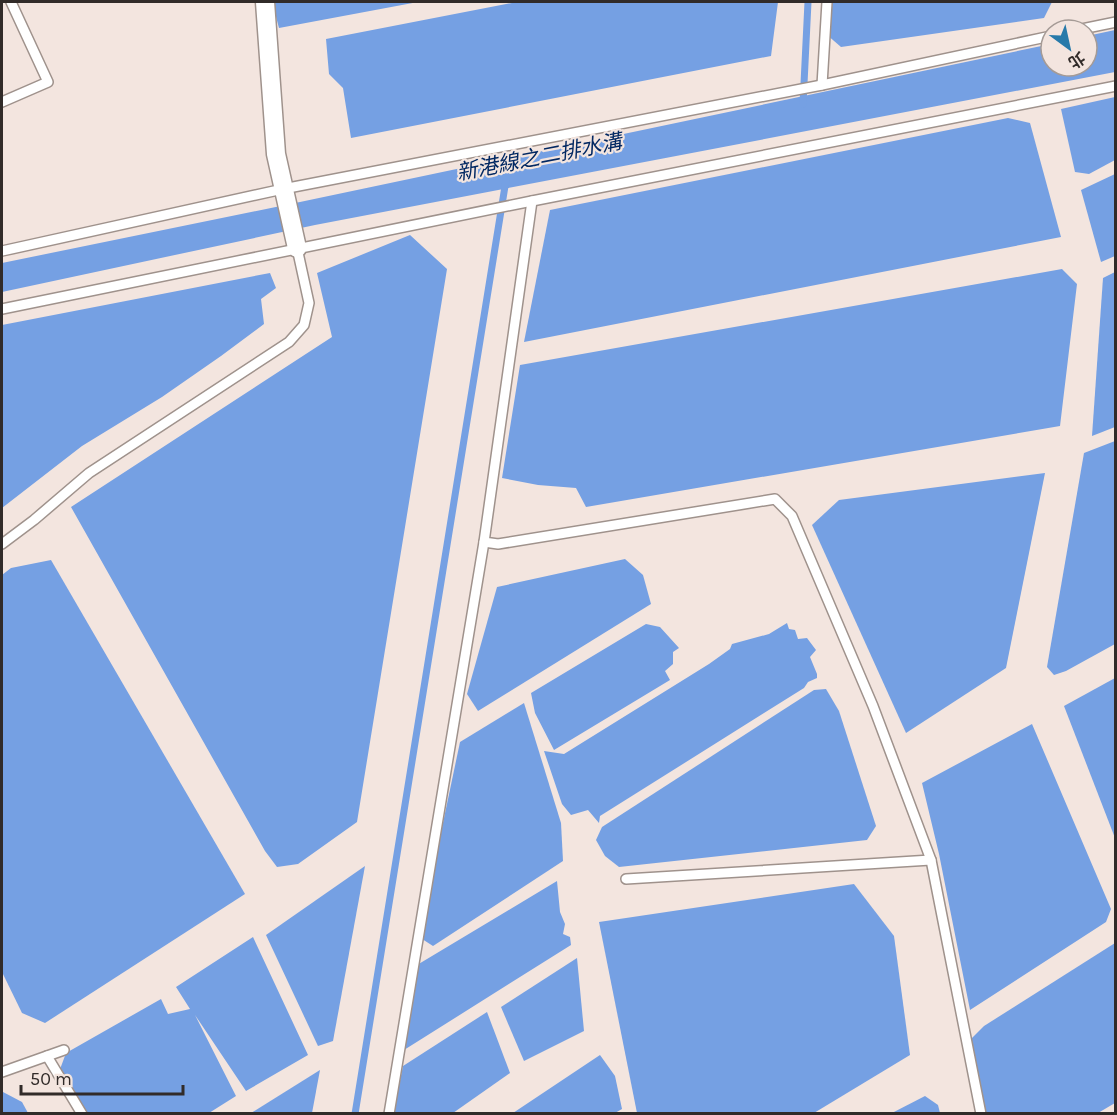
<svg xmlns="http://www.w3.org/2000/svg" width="1117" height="1115" font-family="Karla,'Noto Sans TC',sans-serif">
<rect width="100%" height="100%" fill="#f3e5df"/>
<g fill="#75a0e3">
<polygon points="272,2 418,2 279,28"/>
<polygon points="517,2 778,2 771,56 351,138 343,88 329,74 326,39"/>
<polygon points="829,2 1052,2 1044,18 841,47 826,34"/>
<polygon points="1115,30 1115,72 315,225 2,292 2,263 300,202 1051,44 1051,66 1087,66 1087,36"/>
<polygon points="1115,97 1115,160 1089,174 1075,172 1061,109"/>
<polygon points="1008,118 1030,123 1061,237 524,342 550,210"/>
<polygon points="1115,174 1115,256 1101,262 1081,190"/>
<polygon points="410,235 447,269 357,822 298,864 277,867 265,851 71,507 332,337 317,273"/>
<polygon points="1062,269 1077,284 1060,426 586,507 576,488 538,485 502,478 520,365"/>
<polygon points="1115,272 1115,427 1092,436 1103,278"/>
<polygon points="270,273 276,288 261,299 264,324 221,356 162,397 82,446 2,508 2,325"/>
<polygon points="1115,441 1115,644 1066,671 1054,675 1047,667 1084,453"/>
<polygon points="1045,473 1006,668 906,733 812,525 839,500"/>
<polygon points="625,559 643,575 651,604 478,711 467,694 497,587"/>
<polygon points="51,560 245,894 45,1023 22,1013 2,972 2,575 11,568"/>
<polygon points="787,623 789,629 795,630 798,639 807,638 816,650 810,657 817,674 817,678 808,682 804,688 600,816 599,823 588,810 571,815 562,804 544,751 564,754 709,664 730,649 732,644 769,634"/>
<polygon points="646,624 660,627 679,648 673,652 673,664 665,671 670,680 554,750 535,713 531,693"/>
<polygon points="1115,678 1115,838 1064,706"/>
<polygon points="826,689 839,711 876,826 867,840 619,867 605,856 596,840 602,827 814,690"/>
<polygon points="524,703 561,823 563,861 433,946 419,937 460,742"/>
<polygon points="1032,724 1111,909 1106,922 970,1010 939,854 922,783"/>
<polygon points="365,866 333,1041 318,1046 266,935"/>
<polygon points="557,881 560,912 565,924 563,934 570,937 571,945 404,1050 417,965"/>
<polygon points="854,884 894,936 910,1055 814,1113 637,1113 599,922"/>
<polygon points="253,937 308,1055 246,1091 195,1015 236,1096 209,1113 84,1113 59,1072 66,1053 161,999 168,1014 190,1009 176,987"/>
<polygon points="1115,943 1115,1103 1098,1113 981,1113 966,1044 984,1026"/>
<polygon points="577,958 584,1031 524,1061 501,1007"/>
<polygon points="487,1012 510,1073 453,1113 393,1114 403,1066"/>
<polygon points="600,1055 615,1076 622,1109 615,1113 513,1113"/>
<polygon points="320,1070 312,1113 251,1113"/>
<polygon points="3,1092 22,1102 28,1113 2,1113"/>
<polygon points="925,1096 938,1105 940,1113 892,1113"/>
</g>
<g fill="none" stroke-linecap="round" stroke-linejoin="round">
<g stroke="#75a0e3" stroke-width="7">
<polyline points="803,104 808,2"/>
<polyline points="355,1114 506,180"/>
</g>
<g stroke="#9f928c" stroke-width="12">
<g id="lane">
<polyline points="1077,30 1116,22"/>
<polyline points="822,85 827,2"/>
<polyline points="2,102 48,82 11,2"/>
<polyline points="532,201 484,542 498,544 775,499 792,516 873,706 931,860 981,1114"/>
<polyline points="2,251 283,189 822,85 1051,36"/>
<polyline points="2,309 532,201 1116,86"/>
<polyline points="2,544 34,520 89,473 289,342 304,325 309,303 297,248"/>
<polyline points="626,879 931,860"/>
<polyline points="47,1056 82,1114"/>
<polyline points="2,1072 64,1050"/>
<polyline points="389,1114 484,542"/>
</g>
</g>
<g stroke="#9f928c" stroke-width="21">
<polyline id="street" points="265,2 276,154 297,248"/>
</g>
<use href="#lane" stroke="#fff" stroke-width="9"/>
<use href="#street" stroke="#fff" stroke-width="18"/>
</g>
<g text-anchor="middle" stroke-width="4.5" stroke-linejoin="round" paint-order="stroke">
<g font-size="21" font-style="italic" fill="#022862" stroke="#f3e5df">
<text transform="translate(539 157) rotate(-11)" y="7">新港線之二排水溝</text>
</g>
</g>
<rect width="1117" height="1115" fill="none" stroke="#312b29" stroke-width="6"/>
<g transform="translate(1069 48) rotate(147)"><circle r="28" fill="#f3e5df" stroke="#a59b96" stroke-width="1.5"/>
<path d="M0-4.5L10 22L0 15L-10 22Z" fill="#277aaa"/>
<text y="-9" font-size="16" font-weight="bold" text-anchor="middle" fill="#312b29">北</text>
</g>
<path d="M21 1085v9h162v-9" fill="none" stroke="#312b29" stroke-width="3"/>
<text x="30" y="1085" font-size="18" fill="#312b29" stroke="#f3e5df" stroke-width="4.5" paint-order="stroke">50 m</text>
</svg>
